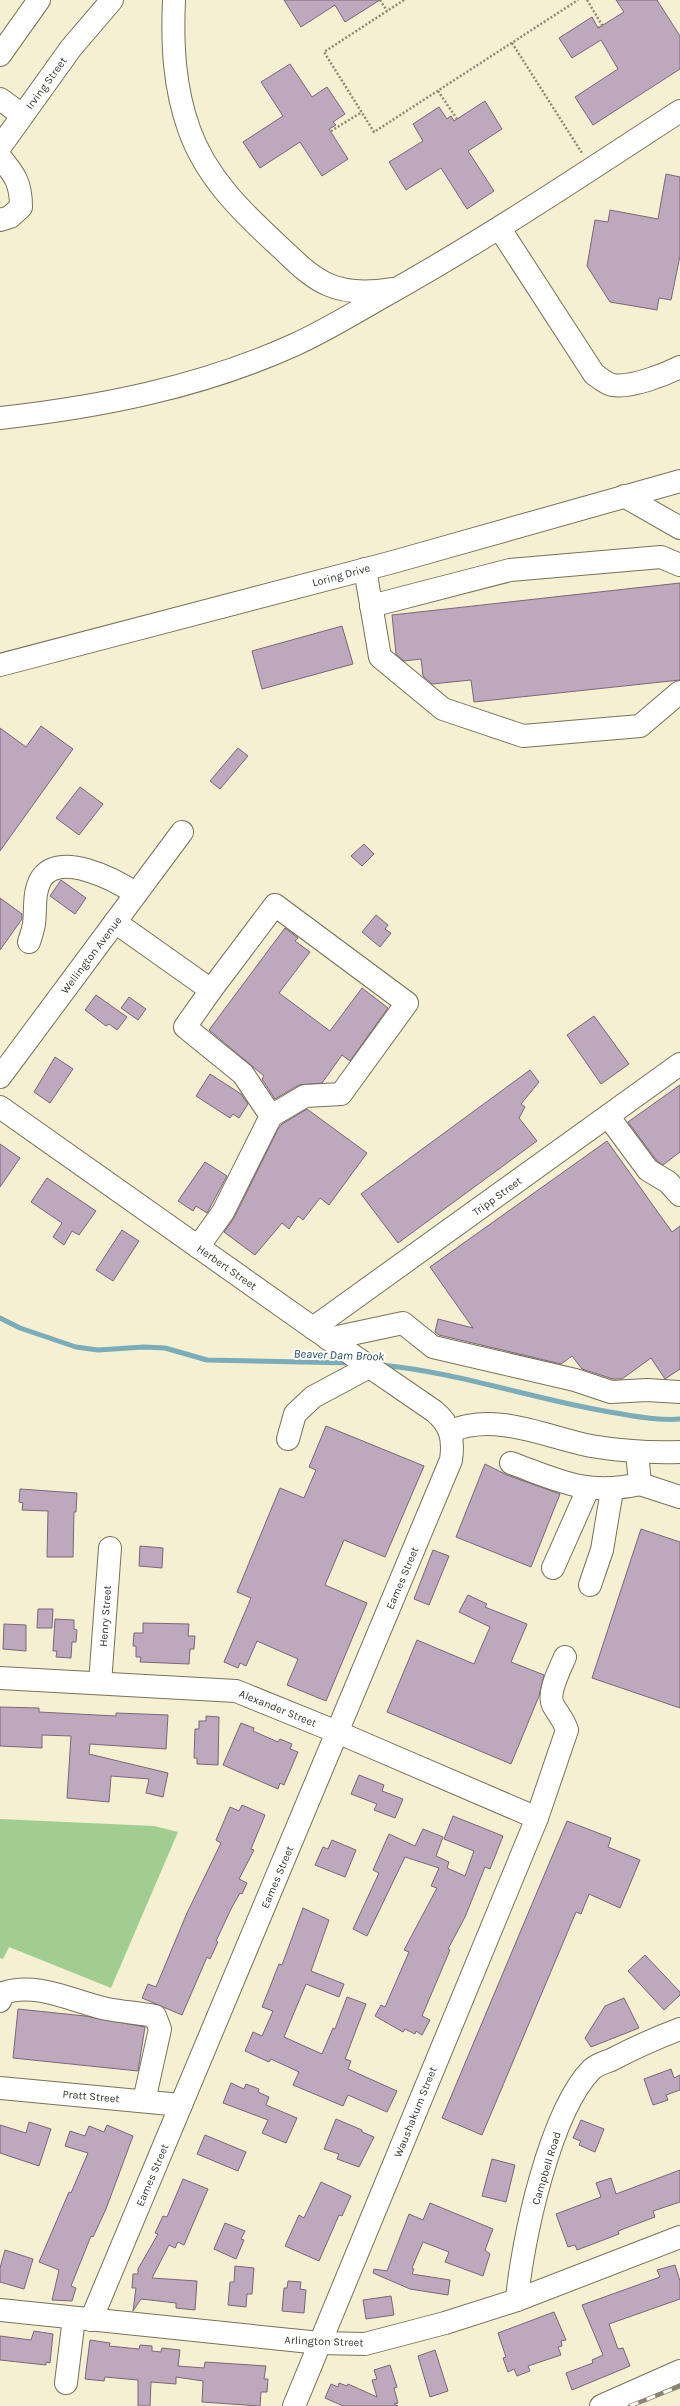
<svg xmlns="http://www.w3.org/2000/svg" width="680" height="2406" font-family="Karla,sans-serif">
<rect width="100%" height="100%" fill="#f6f0d3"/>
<polygon fill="#a1ce90" points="0,1819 154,1826 178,1832 111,1988 9,1947 3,1959 0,1958"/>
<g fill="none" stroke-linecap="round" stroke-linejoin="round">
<g stroke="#7aacba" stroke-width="5">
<polyline points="0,1318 20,1328 76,1347 98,1350 144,1347 165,1348 207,1360 351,1363"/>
<path d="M381,1365C456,1372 530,1398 604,1411C627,1415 657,1421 680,1419"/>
</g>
</g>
<g fill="#bea8bd" stroke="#7a6679">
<polygon points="284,0 380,0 345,22 335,5 301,27"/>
<polygon points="616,0 657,0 680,36 680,69 593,125 575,97 618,69 601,40 572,58 559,38 592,17 598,28 624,12"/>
<polygon points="290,64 312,97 327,87 345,114 333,122 336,125 329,129 348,159 322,176 300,142 260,168 243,142 283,116 261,82"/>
<polygon points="485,101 502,129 468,151 494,191 467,209 441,168 406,190 389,162 423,141 413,124 439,107 447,119 451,116 454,121"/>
<polygon points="666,174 680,177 680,256 671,300 659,298 657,310 610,302 587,266 595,220 608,222 610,210 658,219"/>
<polygon points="680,583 680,680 474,702 471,680 432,684 423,676 421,659 404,661 396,654 392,615"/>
<polygon points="342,626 353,664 262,689 252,651"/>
<polygon points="41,726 73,749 0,851 0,728 26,747"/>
<polygon points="238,748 248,756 220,789 210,781"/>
<polygon points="80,787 103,804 79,835 56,818"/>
<polygon points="364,844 374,854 362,866 351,856"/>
<polygon points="61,880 86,898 75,914 50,896"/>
<polygon points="0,898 22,914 22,919 0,950"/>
<polygon points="376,915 388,925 385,929 391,933 380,947 362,932"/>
<polygon points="285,928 298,938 295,941 310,952 279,993 330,1031 362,988 388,1008 350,1061 342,1055 322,1083 299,1085 275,1099 262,1079 264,1076 209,1030"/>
<polygon points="96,995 127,1017 117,1030 109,1024 106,1026 85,1010"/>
<polygon points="129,997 146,1009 138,1020 121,1008"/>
<polygon points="594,1016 629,1064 601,1084 567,1035"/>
<polygon points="55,1057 73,1069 50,1103 34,1092"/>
<polygon points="530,1070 539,1082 521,1104 525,1107 519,1118 537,1141 398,1243 361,1194"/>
<polygon points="210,1074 241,1094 248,1104 239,1118 233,1114 230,1118 196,1096"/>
<polygon points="680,1085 680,1152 663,1165 657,1161 628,1122"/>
<polygon points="307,1109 367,1153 329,1205 320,1198 303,1220 298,1216 289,1229 282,1223 255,1255 224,1232 234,1218 278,1129 282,1124"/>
<polygon points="607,1141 672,1232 680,1226 680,1369 665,1379 651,1358 622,1379 613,1379 582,1369 572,1356 561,1364 439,1335 435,1332 438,1319 473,1328 430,1267"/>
<polygon points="0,1144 20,1158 0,1187"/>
<polygon points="205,1162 227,1176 207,1213 196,1206 193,1211 178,1201"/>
<polygon points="47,1178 96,1211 79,1235 72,1231 64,1245 53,1237 62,1223 31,1202"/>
<polygon points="122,1230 139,1241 113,1281 96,1270"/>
<polygon points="326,1426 424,1466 385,1557 344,1540 325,1585 367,1603 326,1701 287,1685 298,1659 257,1641 246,1666 240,1663 238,1668 224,1662 251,1598 237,1592 280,1488 304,1498 316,1470 309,1467"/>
<polygon points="485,1464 507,1475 560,1494 531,1567 456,1537"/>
<polygon points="20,1489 77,1493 76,1512 74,1512 73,1557 47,1557 48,1511 22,1510 23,1503 19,1502"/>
<polygon points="641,1529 680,1542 680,1708 592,1678"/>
<polygon points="140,1546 163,1548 162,1568 139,1566"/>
<polygon points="433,1550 449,1556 429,1605 414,1599"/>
<polygon points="468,1595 487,1604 485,1607 527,1624 511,1662 544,1675 539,1696 511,1764 387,1712 417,1640 474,1664 490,1627 459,1612"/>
<polygon points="38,1609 53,1609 52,1628 37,1628"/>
<polygon points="55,1619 74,1620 74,1629 77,1630 76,1642 72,1642 71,1658 56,1657 57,1651 53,1651"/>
<polygon points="143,1623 189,1624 188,1636 195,1636 194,1649 190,1649 189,1664 140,1662 141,1657 136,1657 136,1646 133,1646 134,1633 143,1633"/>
<polygon points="4,1624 26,1625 26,1651 3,1649"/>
<polygon points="0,1707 39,1708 39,1712 116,1716 116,1713 168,1715 166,1749 90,1744 89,1754 168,1773 163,1797 146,1793 149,1779 111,1776 109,1802 67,1798 71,1736 42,1735 42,1748 0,1746"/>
<polygon points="206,1716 219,1717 218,1765 197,1764 197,1758 194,1758 195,1729 199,1729 199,1721 206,1721"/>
<polygon points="241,1723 254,1728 253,1731 278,1742 280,1739 292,1744 290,1749 298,1752 284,1785 280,1783 278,1789 223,1765"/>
<polygon points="359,1775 384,1785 382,1791 403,1799 395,1818 374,1810 377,1804 351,1794"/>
<polygon points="242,1805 265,1815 251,1849 254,1850 239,1879 247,1883 242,1894 240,1893 232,1907 216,1941 218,1942 210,1959 207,1957 182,2015 142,1998 148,1984 156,1987 187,1913 221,1843 216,1840 230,1807 239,1811"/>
<polygon points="453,1816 503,1836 490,1869 485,1867 465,1917 448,1949 450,1950 422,2016 430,2020 422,2035 416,2031 415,2034 405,2029 403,2032 375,2016 381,2005 385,2007 409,1952 404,1950 437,1888 431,1886 439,1868 405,1857 367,1936 353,1929 379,1873 373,1870 389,1834 415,1846 423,1829 443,1837 436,1856 449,1862 447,1868 465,1876 474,1851 444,1839"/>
<polygon points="567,1821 611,1838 608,1847 640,1860 620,1908 589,1894 581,1914 576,1912 482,2135 442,2118"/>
<polygon points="332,1840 356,1850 345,1877 315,1865 323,1847 328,1849"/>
<polygon points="303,1908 329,1920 311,1971 344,1984 339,1997 306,1984 284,2037 322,2054 333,2028 335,2029 347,1997 366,2004 345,2059 351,2061 348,2069 397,2091 387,2112 348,2095 343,2106 293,2085 299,2072 271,2059 269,2062 245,2051 253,2032 262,2036 273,2011 262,2007 279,1964 282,1965"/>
<polygon points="645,1955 680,1992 680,1995 664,2010 628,1971"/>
<polygon points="624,1998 639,2028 591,2047 585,2038 605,2006"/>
<polygon points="18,2009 85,2016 145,2027 138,2071 13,2058"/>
<polygon points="671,2069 674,2078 680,2075 680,2090 666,2095 668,2100 653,2105 644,2079"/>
<polygon points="231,2083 244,2089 246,2084 259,2089 258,2092 269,2097 266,2105 297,2118 286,2143 262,2133 268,2120 223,2103"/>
<polygon points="336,2119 362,2130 362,2132 374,2137 359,2167 337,2159 339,2154 324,2149"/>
<polygon points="581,2120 604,2129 595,2152 579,2145 581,2141 573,2138"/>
<polygon points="29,2122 51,2129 39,2166 0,2153 0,2125 26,2133"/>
<polygon points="107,2125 133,2136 106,2209 93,2237 91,2236 71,2286 76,2288 72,2301 52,2300 59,2270 39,2262 69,2192 71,2193 88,2153 65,2146 70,2131 85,2136 89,2126 104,2132"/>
<polygon points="205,2135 246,2152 238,2171 197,2154"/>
<polygon points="492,2159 515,2165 506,2202 482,2196"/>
<polygon points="680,2170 680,2202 653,2211 655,2217 618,2231 619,2234 577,2250 575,2245 568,2247 556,2214 601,2197 596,2183 611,2178 616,2194"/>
<polygon points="183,2179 208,2189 184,2245 178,2242 175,2248 169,2245 152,2278 197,2281 195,2310 176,2308 176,2303 141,2299 133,2311 136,2288 132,2288 133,2274 138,2274 138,2269 158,2234 155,2233 163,2216 167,2217"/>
<polygon points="321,2182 351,2196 342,2216 339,2215 319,2261 285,2246 299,2215 304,2218"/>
<polygon points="430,2203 493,2229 485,2250 490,2254 483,2276 445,2262 449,2252 423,2242 412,2268 414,2269 412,2274 450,2280 448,2295 410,2289 373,2273 374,2269 387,2271 409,2214 423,2220"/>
<polygon points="225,2223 245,2231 241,2239 244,2240 236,2259 214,2249"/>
<polygon points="5,2250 33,2259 24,2289 0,2282 0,2268"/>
<polygon points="675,2265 680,2281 680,2299 609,2324 618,2349 623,2348 630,2366 572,2390 566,2373 593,2363 592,2360 603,2355 582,2305 660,2277 657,2270"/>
<polygon points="235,2266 254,2268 252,2294 247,2294 246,2307 228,2305 230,2282 234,2282"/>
<polygon points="288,2281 301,2282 300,2289 306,2290 304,2313 282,2311 284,2288 287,2288"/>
<polygon points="391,2296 394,2315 366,2319 363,2300"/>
<polygon points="554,2312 566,2340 561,2341 562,2346 558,2347 561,2355 528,2366 530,2371 517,2376 514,2369 508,2372 503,2358 506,2357 498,2333"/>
<polygon points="34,2331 53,2334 50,2363 46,2362 46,2365 0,2360 0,2336 31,2340"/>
<polygon points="90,2340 110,2343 109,2346 139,2349 140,2345 152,2346 152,2351 161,2352 162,2348 180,2350 178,2366 204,2368 205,2362 266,2366 264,2379 268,2379 267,2392 261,2392 260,2406 202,2402 203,2381 176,2377 176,2384 151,2382 150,2406 138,2406 138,2380 105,2377 104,2381 85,2379"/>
<polygon points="435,2350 448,2391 430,2397 418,2356"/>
<polygon points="390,2365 397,2387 394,2388 398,2403 394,2404 398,2406 343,2406 325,2398 331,2384 338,2387 339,2383 347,2386 348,2384 377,2397 372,2380 377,2379 374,2370"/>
</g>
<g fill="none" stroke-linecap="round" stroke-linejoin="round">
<g stroke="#777258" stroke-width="24">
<g id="minor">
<path d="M174,0C172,44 174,87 189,129C206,178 244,214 281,248C296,262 310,277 329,285C347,293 373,292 392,289"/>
<polyline points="0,55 39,0"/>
<polyline points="0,99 22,115"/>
<polyline points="0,147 71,48 112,0"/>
<path d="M0,157C15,175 21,183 21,207L10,217L0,220"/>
<path d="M500,229L594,374C600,378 606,384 613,385C631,388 664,375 680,367"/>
<path d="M0,418C100,407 201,387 294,345C325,331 354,313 384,296C486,239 582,175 680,111"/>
<polyline points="624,496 680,528"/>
<polyline points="365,569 380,657 443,709 523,736 640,726 680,692"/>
<polyline points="371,606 510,570 661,557 680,565"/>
<polyline points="0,665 393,562 680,481"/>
<polyline points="115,922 211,990 275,905 407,1003 341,1094 305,1096 271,1116"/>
<path d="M29,942C31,936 33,930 34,924C36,909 33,893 41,879C59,850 116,880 136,894"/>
<polyline points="0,1077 182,832"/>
<path d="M0,1107L313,1328L434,1411C451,1425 454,1439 451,1460L91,2320"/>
<polyline points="608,1116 648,1170 668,1182 680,1195"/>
<polyline points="198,1247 223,1212 271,1116 243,1074 185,1027 211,990"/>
<polyline points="313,1328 680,1064"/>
<polyline points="328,1339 403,1323 433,1347 575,1380 611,1392 647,1390 680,1392"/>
<path d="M451,1431C496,1412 546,1437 591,1446C621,1451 650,1453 680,1452"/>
<polyline points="288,1439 295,1414 313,1397 369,1367"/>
<polyline points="637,1452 640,1484 680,1497"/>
<path d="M511,1463C560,1481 586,1496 640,1484"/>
<polyline points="553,1568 588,1489"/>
<polyline points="590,1585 602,1550 612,1490"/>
<polyline points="0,1678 236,1691 337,1732 537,1818"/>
<polyline points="100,1683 110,1548"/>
<path d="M0,2001L3,1993C36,1981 74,2002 107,2009C123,2012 139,2013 155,2016L160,2029L144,2101"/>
<polyline points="0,2088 181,2105"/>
<path d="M517,2300C522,2241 550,2111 592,2069C597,2065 605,2062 611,2060C634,2048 656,2038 680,2029"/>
<polyline points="0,2310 320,2343 365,2344 445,2323 517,2300 680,2237"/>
<polyline points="66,2383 74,2318"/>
<path d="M294,2406L537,1818L567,1730C564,1720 558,1714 553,1705C547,1693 560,1669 565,1657"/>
<polyline points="601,2406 680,2371"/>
</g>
</g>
<g stroke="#8e8a77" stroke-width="2.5" stroke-dasharray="2 2" stroke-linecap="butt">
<polyline points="380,0 387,11"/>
<polyline points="404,0 324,52 374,132 578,0"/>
<polyline points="587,0 602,25 598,28"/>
<polyline points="512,43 582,153"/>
<polyline points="438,91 457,119"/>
<polyline points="331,131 362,112"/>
</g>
<use href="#minor" stroke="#fff" stroke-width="22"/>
<g stroke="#898573" stroke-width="4.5">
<polyline id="rail" points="630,2406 680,2386"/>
</g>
<use href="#rail" stroke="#fff" stroke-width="3" stroke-dasharray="9" stroke-linecap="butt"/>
</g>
<g text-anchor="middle" stroke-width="4" stroke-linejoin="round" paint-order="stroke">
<g font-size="11" fill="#38362b" stroke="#fff">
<text transform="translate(46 83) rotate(-54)" y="4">Irving Street</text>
<text transform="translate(341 575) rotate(-15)" y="4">Loring Drive</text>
<text transform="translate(91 955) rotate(-53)" y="4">Wellington Avenue</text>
<text transform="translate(497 1196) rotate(-36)" y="4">Tripp Street</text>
<text transform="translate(227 1267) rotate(35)" y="4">Herbert Street</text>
<text transform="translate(402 1578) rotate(-67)" y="4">Eames Street</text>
<text transform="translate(105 1616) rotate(-86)" y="4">Henry Street</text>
<text transform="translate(278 1708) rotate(22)" y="4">Alexander Street</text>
<text transform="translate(277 1877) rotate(-67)" y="4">Eames Street</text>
<text transform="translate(91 2096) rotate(5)" y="4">Pratt Street</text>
<text transform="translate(415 2112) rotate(-68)" y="4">Waushakum Street</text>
<text transform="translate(546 2168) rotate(-73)" y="4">Campbell Road</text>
<text transform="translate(152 2175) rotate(-67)" y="4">Eames Street</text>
<text transform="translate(324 2341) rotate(2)" y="4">Arlington Street</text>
</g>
<g font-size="12" font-style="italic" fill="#224c5a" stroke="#fff">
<text transform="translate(339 1355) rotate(2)" y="4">Beaver Dam Brook</text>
</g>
</g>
</svg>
